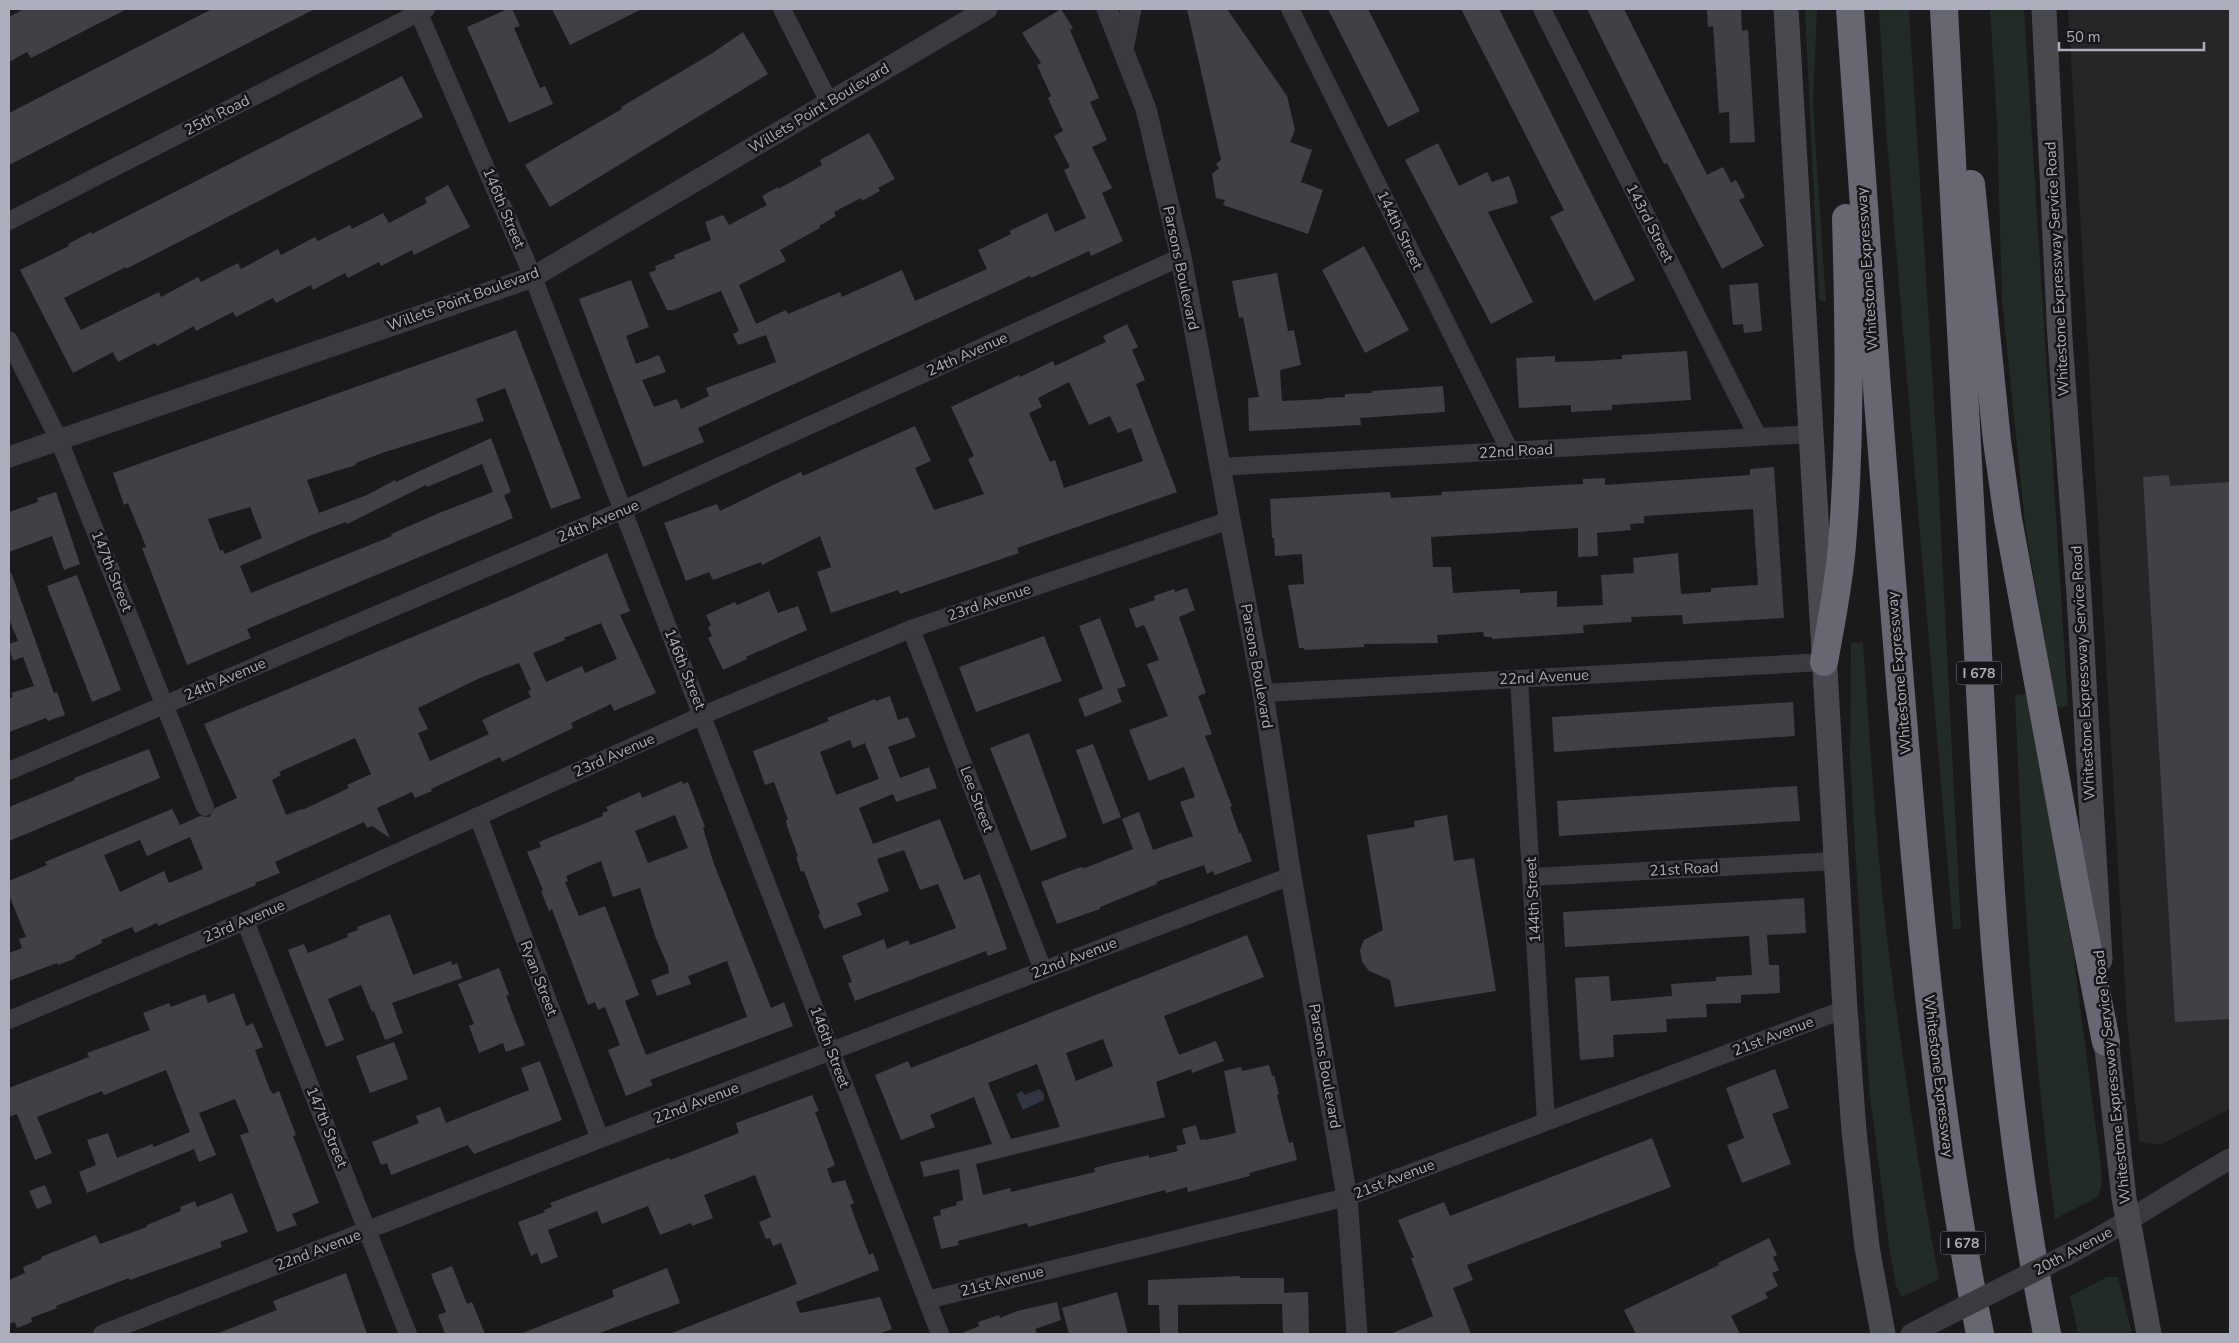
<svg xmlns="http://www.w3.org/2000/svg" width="2239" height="1343" font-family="'Nunito Sans',sans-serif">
<rect width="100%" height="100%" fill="#1a191b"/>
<polygon fill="#262528" points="2068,9 2230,9 2230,1109 2160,1145 2139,1142 2127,1020"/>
<g fill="#232b26">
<polygon points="1805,9 1817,9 1813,107 1826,302 1819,300"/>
<polygon points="1879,9 1909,9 1936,435 1961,929 1953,929 1886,129"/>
<polygon points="1990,9 2024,9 2068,706 2056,707 2025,524 2002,300 1997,122"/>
<path d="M1863,642C1871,758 1878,876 1894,992C1907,1088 1921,1184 1939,1279L1902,1297L1896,1286L1889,1246L1869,1087L1850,759L1851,643Z"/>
<path d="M2027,694L2073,951L2102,1176L2101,1188L2098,1197L2055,1219C2032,1046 2022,870 2015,695Z"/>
<polygon points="2107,1277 2118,1277 2132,1334 2078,1334 2070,1296"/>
</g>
<polygon fill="#30353f" points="1039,1089 1044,1094 1044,1100 1023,1110 1016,1094 1022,1091 1025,1095"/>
<g fill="#414145" fill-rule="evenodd">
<polygon points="24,9 127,9 31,58 27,52 9,62 9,17"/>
<polygon points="212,9 315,9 9,165 9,113"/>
<polygon points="508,9 512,9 520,26 514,28 540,88 545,86 553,104 509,123 467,27"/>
<polygon points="552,9 642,9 570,45"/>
<polygon points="1061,9 1073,28 1070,30 1099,98 1090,102 1107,140 1092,147 1112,188 1102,193 1123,241 1091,256 1089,251 1031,278 1030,276 698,428 704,442 643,467 579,299 631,280 649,327 626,336 636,364 659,355 666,372 642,380 654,407 677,399 681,409 709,396 706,388 776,362 766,335 738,345 733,334 739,331 721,291 673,310 667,310 649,273 656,270 655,266 675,258 674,255 711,240 705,222 723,215 729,225 767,205 762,196 778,187 778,189 822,165 820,160 869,133 895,179 878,188 880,191 862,201 861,198 834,212 836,216 819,226 820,228 780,250 786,261 739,285 756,324 786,310 788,314 840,292 842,297 902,270 915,301 987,269 978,250 1011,234 1009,231 1047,213 1055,232 1086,218 1064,170 1070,167 1054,136 1063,131 1048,98 1051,96 1037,65 1041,63 1022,33"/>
<polygon points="1187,9 1227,9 1287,96 1295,130 1290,142 1312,150 1301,182 1323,190 1308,234 1223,205 1225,200 1216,198 1212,174 1219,168 1216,164 1221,160"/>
<polygon points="1328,9 1368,9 1420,111 1388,127"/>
<polygon points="1461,9 1499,9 1635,280 1594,301 1550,217 1564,210"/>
<polygon points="1587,9 1624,9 1707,175 1723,167 1731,183 1736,180 1745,197 1739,200 1764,246 1722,269 1667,163 1664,164"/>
<polygon points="1707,9 1741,9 1742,31 1748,30 1755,142 1730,143 1729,112 1719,113 1713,26 1708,27"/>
<polygon points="743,32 768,74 550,207 525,165 622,109 621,107 711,54"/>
<polygon points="402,76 423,117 126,269 126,267 64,298 81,330 159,292 161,297 198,277 201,282 238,263 241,269 278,249 281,255 315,237 318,241 350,225 352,229 383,213 389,223 427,203 425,198 448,185 470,227 414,255 412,250 381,266 379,262 348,278 345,273 313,290 311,285 276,303 273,298 236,317 233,312 196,331 194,326 157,346 155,343 118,362 113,352 73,373 20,270 69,246 68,244 91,232 92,234"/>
<polygon points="1438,143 1459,186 1487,172 1492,182 1509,176 1514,189 1518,203 1488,212 1533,302 1491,324 1405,160"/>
<polygon points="1364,246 1409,330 1365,353 1322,270"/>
<polygon points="1277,273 1288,331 1294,330 1301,365 1280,370 1282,401 1324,399 1324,398 1345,397 1345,394 1372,393 1372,391 1443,386 1445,412 1360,418 1361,425 1249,431 1248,398 1259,397 1243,317 1239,318 1232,281"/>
<polygon points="1758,283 1762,331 1744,333 1743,324 1733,325 1729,285"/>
<path d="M1127,324L1138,347L1132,350L1145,380L1136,384L1177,492L1017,548L1019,553L900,594L898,590L831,613L817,572L831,567L820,536L762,565L761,562L713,580L709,572L686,581L664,523L717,504L720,511L773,485L801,472L803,476L915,426L931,461L915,468L934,510L984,494L968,459L974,456L951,407L1019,375L1020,377L1053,361L1055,366L1106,342L1103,336ZM1069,382L1089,425L1110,416L1118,433L1131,428L1143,461L1064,488L1055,460L1050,462L1029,413L1042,407L1038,398Z"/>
<path d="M516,330L581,498L551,509L505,388L476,399L484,421L382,453L356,463V465L307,480L319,513L367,495L395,480L396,482L491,438L511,492L504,495L513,518L247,629L251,638L187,665L142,548L146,547L128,503L124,505L113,473ZM482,464L493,492L439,513L391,534L392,536L251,593L240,566L314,534L346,522L347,524L426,485L427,487ZM250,507L262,538L225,554L223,550L220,551L208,519Z"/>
<polygon points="1687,351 1691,400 1612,405 1612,410 1571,412 1571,405 1519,408 1516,358 1555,356 1555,362 1589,361 1622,359 1622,355"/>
<path d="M1774,467L1784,618L1683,624L1682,615L1631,617L1632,622L1583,625L1584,633L1492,639V637H1484L1483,632L1437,635L1438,643L1364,644V647L1304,650V648H1299L1288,585L1304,584L1302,554L1275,556L1274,538H1272L1270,499L1390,492L1391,498L1442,495V492L1583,484V479L1605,478V485L1750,475V469ZM1753,509L1758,585L1711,588V592L1681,594L1678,553L1633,558L1634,573L1601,575L1603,605L1557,607V591L1520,593V589L1453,593L1451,567H1433L1431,537L1578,528V557L1598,556L1597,533L1631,530L1630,524L1644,523V516Z"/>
<polygon points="2169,475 2170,486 2230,482 2230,1019 2175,1022 2143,477"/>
<polygon points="56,492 80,564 64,570 52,536 9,552 9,512 38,502 37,498"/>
<path d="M607,553L630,611L620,615L656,693L614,711L611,704L571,723L573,728L502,762L500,757L431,789L432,791L415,798L412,792L377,808L390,838L372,826L367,828L364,822L275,862L280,873L255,883L256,885L158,926L157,923L135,933L132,927L101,940L102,943L75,956L76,958L58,965L57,963L9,981V953L22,948L19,939L26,937L9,895V881L47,865L45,862L172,809L180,825L200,816L209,817L215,808L237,798L204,724L513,595ZM601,623L617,659L585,673L582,666L546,682L533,653L565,640L564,638ZM519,663L531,690L528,691L531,697L482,720L489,734L430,761L418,733L428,729L418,708L480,678ZM355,738L371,774L347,785L349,788L302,810V809L286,815L272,780L281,775L279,772ZM190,837L203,869L169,883L164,871L120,892L104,855L140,840L147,856Z"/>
<polygon points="9,572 11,572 54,693 57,692 65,715 48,721 46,718 9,732 9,698 13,697 11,693 34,686 23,657 13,661 9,648 9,644 18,641 9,619"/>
<polygon points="77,575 121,690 92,702 47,586"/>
<polygon points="1187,588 1195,610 1179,617 1206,693 1198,696 1212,734 1205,736 1232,806 1230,807 1239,833 1241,833 1252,861 1215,875 1213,871 1207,874 1204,865 1156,882 1157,884 1100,907 1100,909 1057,924 1041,882 1081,867 1085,868 1133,849 1122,819 1139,812 1153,850 1193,836 1180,802 1195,797 1184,767 1149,781 1129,730 1168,716 1147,664 1159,660 1144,625 1136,628 1129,609 1155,600 1154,596 1174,589 1175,592"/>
<polygon points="769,591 778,613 798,606 807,630 746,657 747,659 723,670 708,638 712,636 708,627 711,625 706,615 735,602 737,605"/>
<polygon points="1100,618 1126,686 1117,689 1122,702 1085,717 1078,699 1103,689 1079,626"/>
<polygon points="1044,636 1062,681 976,712 959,667"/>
<path d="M890,696L898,720L908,717L916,737L888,747L900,778L929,767L937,788L896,802L893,794L859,808L873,844L940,819L964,880L980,874L1007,949L988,956L986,951L855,1001L848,983L852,982L842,956L884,939L887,949L908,940L910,945L956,928L938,884L920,890L904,850L877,859L889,891L857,903L862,915L824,929L818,915L820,914L804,871L801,872L796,857L798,856L787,826L786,820H788L774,782L765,785L753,751L829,721L827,718L875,699L876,701ZM850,740L853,748L865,743L879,779L836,795L820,752Z"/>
<polygon points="1793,702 1795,736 1554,752 1552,717"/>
<polygon points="1029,733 1067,837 1031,851 990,748"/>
<polygon points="1093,744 1121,817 1103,824 1076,750"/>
<polygon points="149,749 160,778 9,841 9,807 75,780 74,778"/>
<path d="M682,781L683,784L688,782L705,827L703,828L714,864L771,1008L784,1002L793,1026L650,1080L653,1085L626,1096L608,1050L620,1045L605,1007L598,1010L595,1002L588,1005L552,909L549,911L541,891L543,890L527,852L541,847L539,842L603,816L602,813L608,811L606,807L640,792L642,798ZM675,815L688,848L648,863L635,831ZM601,861L613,897L640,888L655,936L668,966L669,973L651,980L657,996L691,984L688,976L727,961L747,1017L646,1055L625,1001L639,995L605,906L579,916L565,882L568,881L566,876Z"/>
<polygon points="1797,786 1800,821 1559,836 1557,801"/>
<polygon points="1447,815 1454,861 1474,858 1496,991 1395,1007 1390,980 1369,971 1362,962 1360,950 1364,940 1383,930 1367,835 1415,827 1414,821"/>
<polygon points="1804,898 1806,933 1767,935 1769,965 1779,965 1780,993 1741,995 1741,1003 1706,1004 1707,1017 1666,1019 1667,1032 1613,1035 1614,1057 1580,1060 1575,978 1609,976 1611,1001 1672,996 1671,984 1716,981 1716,977 1752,975 1749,936 1565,947 1563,912"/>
<polygon points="390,914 413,975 451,961 452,965 457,963 462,978 392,1003 403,1033 385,1040 374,1011 372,1012 361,985 328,999 344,1040 326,1047 288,950 304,944 308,953 348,937 347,934 358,930 357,927"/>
<path d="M1247,935L1264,977L1164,1016L1179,1055L1216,1041L1224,1061L1192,1073L1191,1069L1156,1082L1165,1117L976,1164L983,1195L1010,1188L1011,1192L1095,1172L1094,1168L1113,1163L1149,1155V1158L1178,1151L1176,1146L1186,1144L1182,1129L1196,1125L1200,1140L1205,1139V1140L1236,1133L1224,1071L1241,1067L1242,1071L1269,1065L1272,1076L1274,1075L1279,1094L1277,1095L1289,1143L1293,1142L1297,1160L1249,1173L1250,1176L1188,1192L1187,1187L1166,1193L1165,1190L1028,1227L1027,1223L958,1241L959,1245L941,1249L933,1217L941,1215L940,1210L957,1205L956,1202L963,1200L959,1169L924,1177L920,1162L992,1144L974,1097L930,1115L935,1127L901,1140L875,1075L908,1061L911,1068ZM1103,1039L1113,1066L1076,1081L1066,1053ZM1037,1064L1060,1127L1011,1139L988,1083Z"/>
<polygon points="499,968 509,994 506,996 525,1045 506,1052 503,1043 479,1053 469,1026 474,1024 458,984"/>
<polygon points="234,993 246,1026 253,1023 263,1047 255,1050 270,1090 273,1094 279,1091 296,1135 293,1136 319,1203 292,1214 297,1225 277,1232 240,1135 249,1132 235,1099 199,1113 216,1155 199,1162 194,1149 87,1193 79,1172 96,1165 87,1140 108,1133 117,1158 152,1144 154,1147 190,1132 166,1070 104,1095 102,1091 37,1117 52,1153 35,1160 17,1114 9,1117 9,1088 89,1057 87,1053 150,1030 143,1013 169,1003 171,1007 205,994 208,1003"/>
<polygon points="394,1042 408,1079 370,1093 356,1056"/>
<polygon points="540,1061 562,1120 474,1154 468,1145 391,1175 387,1163 381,1165 372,1142 419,1123 416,1116 440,1107 446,1123 529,1090 521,1068"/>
<polygon points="1775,1069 1789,1108 1772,1114 1791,1164 1742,1183 1727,1145 1744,1138 1726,1088"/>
<polygon points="812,1095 819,1111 815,1112 835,1165 827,1169 832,1183 845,1180 854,1203 850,1205 869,1255 873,1253 879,1270 796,1302 800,1313 880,1297 892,1329 879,1334 669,1334 797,1284 781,1243 773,1246 770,1238 766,1239 759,1222 771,1217 755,1175 704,1195 713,1218 692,1226 691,1223 660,1235 648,1206 602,1224 597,1211 548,1230 558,1257 541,1264 537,1253 531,1256 518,1222 545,1212 544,1210 552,1207 550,1203 669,1158 670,1160 739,1133 736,1123"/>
<polygon points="1652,1138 1671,1187 1467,1265 1473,1280 1453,1288 1471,1334 1390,1334 1433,1316 1411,1258 1414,1258 1398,1220 1444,1202 1450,1216"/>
<polygon points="45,1185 52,1203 37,1209 29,1191"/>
<polygon points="232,1193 248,1232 220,1242 222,1247 130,1280 129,1278 56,1306 57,1308 31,1318 32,1322 17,1328 15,1322 9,1324 9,1280 25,1273 23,1267 42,1259 41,1257 96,1235 100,1244 147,1227 147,1225 181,1211 180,1207 195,1201 197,1207"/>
<polygon points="1769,1238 1777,1255 1773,1257 1779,1270 1772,1273 1778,1286 1765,1293 1768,1298 1731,1316 1740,1334 1636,1334 1624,1310 1719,1265 1718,1263"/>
<polygon points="452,1266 467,1304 472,1302 485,1334 445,1334 438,1315 446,1312 431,1274"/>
<polygon points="667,1268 680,1303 597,1334 520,1334 614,1297 612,1290"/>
<polygon points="346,1273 367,1334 216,1334 277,1310 273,1301"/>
<polygon points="1240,1276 1240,1278 1284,1278 1284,1293 1308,1292 1309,1334 1283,1334 1282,1304 1178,1305 1178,1334 1160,1334 1159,1305 1148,1305 1148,1280"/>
<polygon points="1117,1292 1128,1334 1069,1334 1062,1308"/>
<polygon points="1057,1302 1061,1320 1035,1329 1037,1334 960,1334 979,1326 978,1322 999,1315 1000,1318 1017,1311"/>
</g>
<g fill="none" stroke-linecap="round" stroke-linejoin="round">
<g stroke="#3b3a40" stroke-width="18">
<polyline points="417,9 533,277 940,1334"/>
<polyline points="782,9 829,102"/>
<polyline points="1290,9 1510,451"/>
<polyline points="1542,9 1758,437"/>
<polyline points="9,221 426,9"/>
<polyline points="9,340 59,440 205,807"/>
<polyline points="1220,467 1812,434"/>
<polyline points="911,629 1043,970"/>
<polyline points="1519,679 1546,1121"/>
<polyline points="1263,693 1824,662"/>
<polyline points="9,771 623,510 1181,257"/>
<polyline points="478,816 600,1139"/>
<polyline points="1532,877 1836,861"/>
<polyline points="245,921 408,1334"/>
<polyline points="9,1020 245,921 703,715 911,629 1230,520"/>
<polyline points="927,1300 1347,1197 1845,1009"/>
<polyline points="102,1334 600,1139 1291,876"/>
</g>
<g stroke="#3b3a40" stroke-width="21">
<polyline points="1107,9 1146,109 1181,257 1230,520 1263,693 1291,876 1347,1197 1357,1334"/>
<polyline points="1123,49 1131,9"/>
<polyline points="9,457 533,277 987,9"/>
<path d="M2067,1255C2123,1226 2175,1190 2230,1159"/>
<polyline points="1911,1334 1940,1319"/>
</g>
<g stroke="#494950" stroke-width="25">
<polyline points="1786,9 1845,1009 1854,1131 1867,1247 1883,1334"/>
<polyline points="2044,9 2060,339 2079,595 2100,960"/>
<polyline points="2104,1022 2124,1198 2149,1334"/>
</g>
<g stroke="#676771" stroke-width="28">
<path d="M1850,9C1865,229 1881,450 1899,670C1917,893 1936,1115 1980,1334"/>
<path d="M1944,9L1989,861C1999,1020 2016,1178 2047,1334"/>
<polyline points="1971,184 1997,441 2008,519 2077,894 2106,1042"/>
<path d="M1824,662C1831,623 1839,584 1842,545C1851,436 1849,327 1846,218"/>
</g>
<polyline stroke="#3b3a40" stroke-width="21" points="1940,1319 2067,1255"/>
</g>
<g text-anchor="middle" stroke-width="5" stroke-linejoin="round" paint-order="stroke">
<g fill="#151416" stroke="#7f8089" stroke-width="1">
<rect x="1956.5" y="661.5" width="45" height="23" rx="4"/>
<rect x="1940.5" y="1231.5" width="45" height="23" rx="4"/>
</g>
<g font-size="14" font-weight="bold" fill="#acaeba">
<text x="1979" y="678">I 678</text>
<text x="1963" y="1248">I 678</text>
</g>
<g font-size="15" fill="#acaeba" stroke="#151416">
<text transform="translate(819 108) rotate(-31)" y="5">Willets Point Boulevard</text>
<text transform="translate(217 115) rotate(-27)" y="5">25th Road</text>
<text transform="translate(504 208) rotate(67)" y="5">146th Street</text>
<text transform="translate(1650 223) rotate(63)" y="5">143rd Street</text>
<text transform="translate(1400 230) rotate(64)" y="5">144th Street</text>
<text transform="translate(1181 268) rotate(78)" y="5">Parsons Boulevard</text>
<text transform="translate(1867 269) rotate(-94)" y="5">Whitestone Expressway</text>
<text transform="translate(2057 269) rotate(-93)" y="5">Whitestone Expressway Service Road</text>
<text transform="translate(463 299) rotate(-20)" y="5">Willets Point Boulevard</text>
<text transform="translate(967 354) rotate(-24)" y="5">24th Avenue</text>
<text transform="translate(1516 451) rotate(-3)" y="5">22nd Road</text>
<text transform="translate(598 521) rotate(-23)" y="5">24th Avenue</text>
<text transform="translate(112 571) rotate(68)" y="5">147th Street</text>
<text transform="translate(989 602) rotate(-19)" y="5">23rd Avenue</text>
<text transform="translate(1257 666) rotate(80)" y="5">Parsons Boulevard</text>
<text transform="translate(685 669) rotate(68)" y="5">146th Street</text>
<text transform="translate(1899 673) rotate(-95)" y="5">Whitestone Expressway</text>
<text transform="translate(2083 673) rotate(-93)" y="5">Whitestone Expressway Service Road</text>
<text transform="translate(1544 677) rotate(-3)" y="5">22nd Avenue</text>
<text transform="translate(225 679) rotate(-23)" y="5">24th Avenue</text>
<text transform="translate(614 755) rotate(-24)" y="5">23rd Avenue</text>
<text transform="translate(977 799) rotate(69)" y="5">Lee Street</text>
<text transform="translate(1684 869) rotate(-3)" y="5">21st Road</text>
<text transform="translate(1533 900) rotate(-93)" y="5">144th Street</text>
<text transform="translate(244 921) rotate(-23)" y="5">23rd Avenue</text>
<text transform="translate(1074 958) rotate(-21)" y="5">22nd Avenue</text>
<text transform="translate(539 978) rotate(69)" y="5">Ryan Street</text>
<text transform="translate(1773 1036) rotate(-21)" y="5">21st Avenue</text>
<text transform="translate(830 1047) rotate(69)" y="5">146th Street</text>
<text transform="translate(1325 1066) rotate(80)" y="5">Parsons Boulevard</text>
<text transform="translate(1939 1076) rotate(83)" y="5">Whitestone Expressway</text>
<text transform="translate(2112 1077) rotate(-96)" y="5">Whitestone Expressway Service Road</text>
<text transform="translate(696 1103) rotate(-21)" y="5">22nd Avenue</text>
<text transform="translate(327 1127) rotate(68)" y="5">147th Street</text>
<text transform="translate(1394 1179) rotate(-21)" y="5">21st Avenue</text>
<text transform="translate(318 1250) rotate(-21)" y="5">22nd Avenue</text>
<text transform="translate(2073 1251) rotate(-28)" y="5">20th Avenue</text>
<text transform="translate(1002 1281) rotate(-14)" y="5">21st Avenue</text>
</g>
</g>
<rect width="2239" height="1343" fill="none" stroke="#acaeba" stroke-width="20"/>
<path d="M2059 42v8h145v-8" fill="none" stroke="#acaeba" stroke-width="2.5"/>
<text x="2066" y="42" font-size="15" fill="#acaeba" stroke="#151416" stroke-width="4" paint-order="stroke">50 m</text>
</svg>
